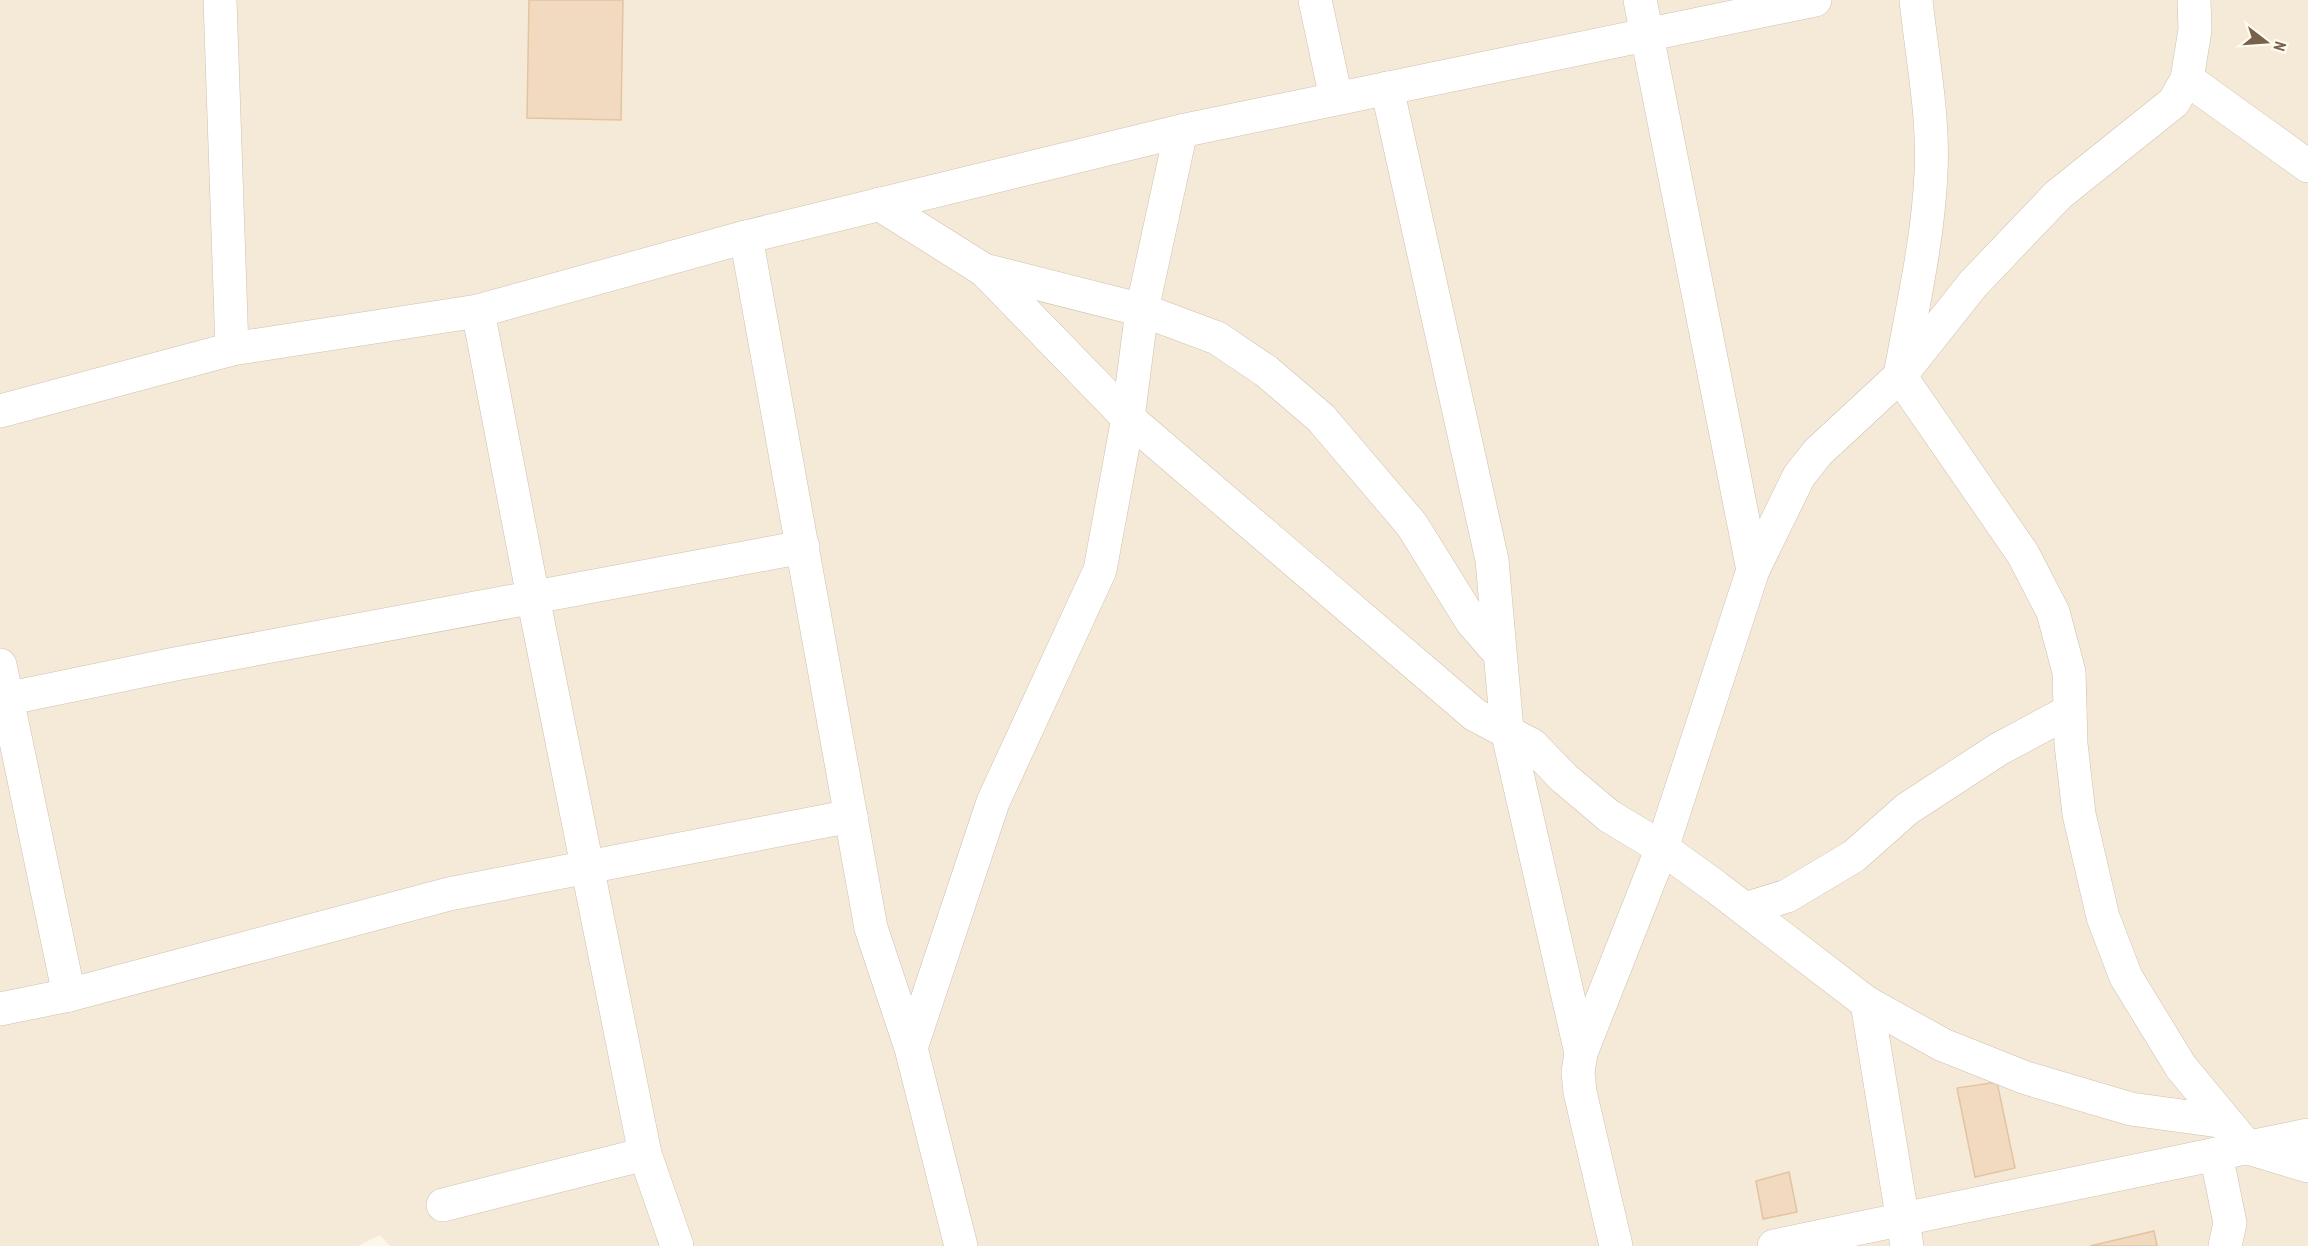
<svg xmlns="http://www.w3.org/2000/svg" width="2308" height="1246" font-family="'PT Sans Narrow',sans-serif">
<rect width="100%" height="100%" fill="#fcf7e8"/>
<polygon fill="#f4ead7" points="0,0 2308,0 2308,1246 390,1246 380,1235 358,1246 0,1246"/>
<g fill="#f2dac0" stroke="#e4c3a0" stroke-width="1.5">
<polygon points="529,0 623,0 621,120 527,118"/>
<polygon points="1997,1082 2015,1168 1975,1177 1957,1088"/>
<polygon points="1789,1172 1797,1212 1763,1219 1756,1181"/>
<polygon points="2154,1231 2157,1246 2090,1246"/>
</g>
<g fill="none" stroke-linecap="round" stroke-linejoin="round">
<g stroke="#cfc0ae" stroke-width="34">
<g id="minor">
<polyline points="220,0 232,349"/>
<polyline points="1315,0 1336,98"/>
<polyline points="1640,0 1753,570"/>
<path d="M1916,0C1922,57 1934,116 1931,173C1928,241 1912,309 1900,376L2023,554L2053,612L2069,672L2071,744L2079,814L2103,917L2126,977L2181,1067L2248,1148L2308,1166"/>
<polyline points="2187,79 2308,166"/>
<polyline points="1387,88 1492,560 1507,730 1581,1053"/>
<polyline points="1181,131 1142,310 1217,338 1266,371 1321,418 1412,525 1472,622 1499,653"/>
<polyline points="879,204 984,270 1142,310 1128,418 1100,570 993,802 911,1048"/>
<polyline points="746,237 871,928 911,1048 961,1246"/>
<polyline points="984,270 1128,418 1475,715 1532,745 1564,778 1609,816 1662,848 1716,887 1867,1003 1943,1045 2026,1078 2131,1109 2226,1122"/>
<polyline points="478,311 533,597 645,1154 677,1246"/>
<polyline points="0,411 232,349 478,311 746,237 1181,131 1815,0"/>
<polyline points="0,665 69,995"/>
<polyline points="0,700 175,664 803,547"/>
<polyline points="1745,909 1787,896 1854,856 1907,809 1999,749 2070,711"/>
<polyline points="1867,1003 1907,1246"/>
<polyline points="0,1009 69,995 449,894 851,816"/>
<polyline points="2216,1154 2230,1223 2225,1246"/>
<polyline points="443,1205 645,1154"/>
<polyline points="1616,1246 1580,1092 1578,1072 1581,1053 1662,848 1753,570 1799,476 1818,452 1900,376 1973,284 2058,195 2174,102 2187,79 2195,30 2194,0"/>
<polyline points="1774,1246 2308,1135"/>
</g>
</g>
<use href="#minor" stroke="#fff" stroke-width="33"/>
</g>
<g transform="translate(2266 42) rotate(107)" stroke="#fffbef" stroke-width="4.5" paint-order="stroke">
<path d="M0-4.5L10 22L0 15L-10 22Z" fill="#77614c"/>
<text y="-9" font-size="16" font-weight="bold" text-anchor="middle" fill="#77614c">N</text>
</g>
</svg>
